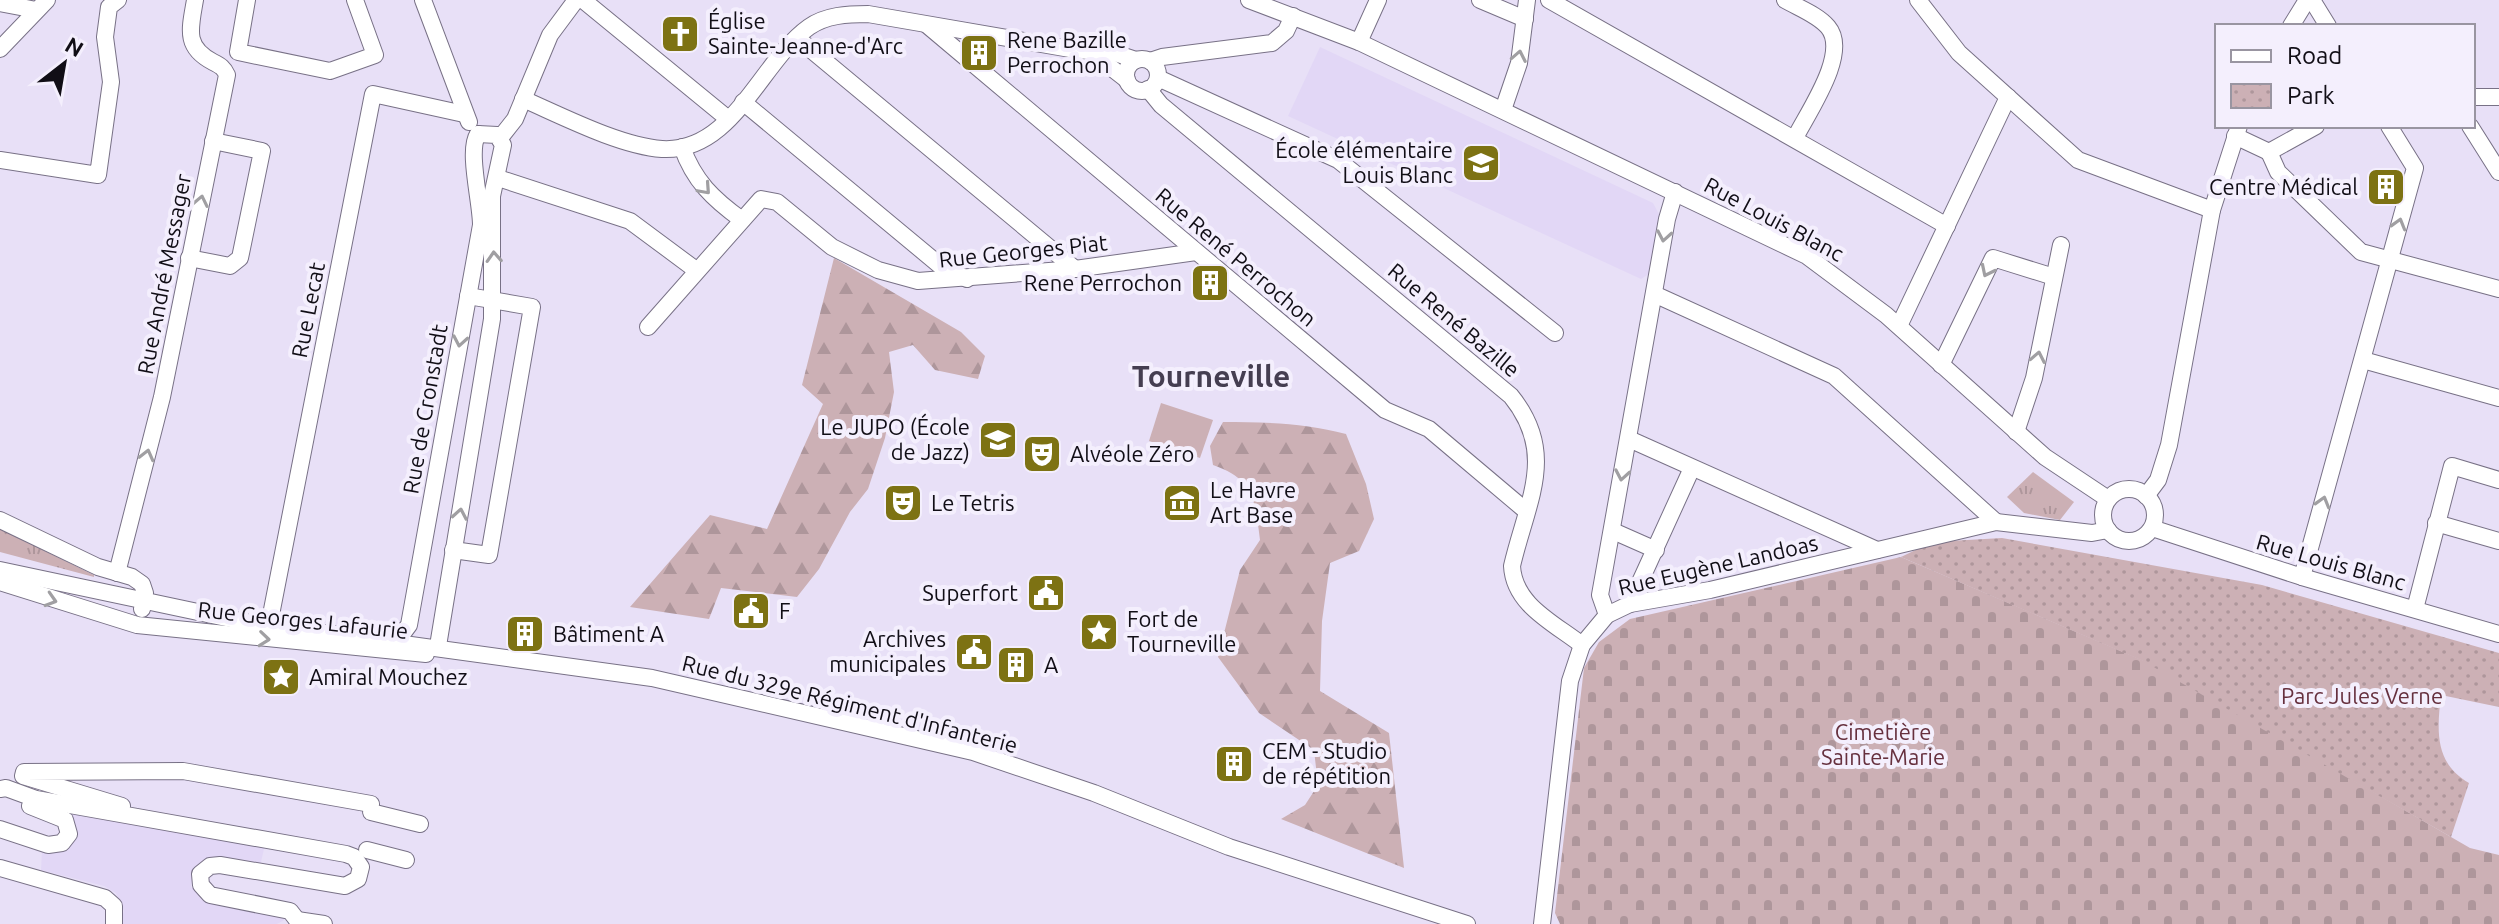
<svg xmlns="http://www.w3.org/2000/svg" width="2499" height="924" font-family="Ubuntu,sans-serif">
<defs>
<pattern id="grass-tufts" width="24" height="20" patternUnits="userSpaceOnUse" patternTransform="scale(2)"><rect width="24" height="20" fill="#ccb0b5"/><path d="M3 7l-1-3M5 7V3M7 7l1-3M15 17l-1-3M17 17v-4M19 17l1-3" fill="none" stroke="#ae969b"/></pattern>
<pattern id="forest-firs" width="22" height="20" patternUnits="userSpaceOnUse" patternTransform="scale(2)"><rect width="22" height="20" fill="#ccb0b5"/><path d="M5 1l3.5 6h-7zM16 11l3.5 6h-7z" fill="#ae969b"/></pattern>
<pattern id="cemetery-stones" width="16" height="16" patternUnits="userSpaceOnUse" patternTransform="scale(2)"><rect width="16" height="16" fill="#ccb0b5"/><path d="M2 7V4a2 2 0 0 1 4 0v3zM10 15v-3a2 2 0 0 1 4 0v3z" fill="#ae969b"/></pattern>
<pattern id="park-dots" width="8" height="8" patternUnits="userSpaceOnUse" patternTransform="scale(2)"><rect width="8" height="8" fill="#ccb0b5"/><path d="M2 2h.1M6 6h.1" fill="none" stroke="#ae969b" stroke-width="1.8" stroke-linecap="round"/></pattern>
</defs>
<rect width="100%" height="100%" fill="#e8e0f7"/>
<g fill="#e2d7f6">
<polygon points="1320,47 1653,203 1660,216 1649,274 1641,279 1288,116"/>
<polygon points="38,806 265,844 260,867 202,861 195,867 191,887 209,900 285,915 286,919 277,924 120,924 124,911 116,893 104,886 41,870 42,850 74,832"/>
</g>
<g fill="url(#grass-tufts)">
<polygon points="2033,472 2074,502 2060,520 2024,513 2007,497"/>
<polygon points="0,529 94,575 94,577 0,552"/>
</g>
<g fill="url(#forest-firs)">
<polygon points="834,258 961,332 985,356 978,379 935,370 913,345 889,352 894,392 885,438 868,489 850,512 819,569 797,597 721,588 709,619 630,607 710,515 767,529 823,404 802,385"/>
<path d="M1223,422C1264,422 1306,423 1346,434L1366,484L1374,519L1359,551L1330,563L1322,621L1320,691L1389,733L1404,868L1281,819L1305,805L1318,785L1314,750L1259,713L1218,657L1240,570L1260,540C1255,500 1254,479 1213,465L1210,446Z"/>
</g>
<polygon fill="url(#cemetery-stones)" points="1901,557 2156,666 2470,848 2499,855 2499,924 1560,924 1555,913 1584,668 1599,642 1630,619"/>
<path fill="url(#park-dots)" d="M2002,538L2262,585L2499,653V707L2441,695C2437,730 2434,763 2469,783L2451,837L2143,661L1901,557L1932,542Z"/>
<polygon fill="#ccb0b5" points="1161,403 1213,420 1200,458 1149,441"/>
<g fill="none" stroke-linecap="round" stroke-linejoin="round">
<g stroke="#787186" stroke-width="18">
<g id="minor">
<polyline points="247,0 238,52 330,71 375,55 355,0"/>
<polyline points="423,0 469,122"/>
<polyline points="583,0 727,118"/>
<polyline points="1249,0 1359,42 1807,256 1886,315 2045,457 2108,499"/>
<polyline points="1480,0 1525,19"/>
<polyline points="1549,0 1947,226"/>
<path d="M1785,0C1799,8 1818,15 1828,27C1850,53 1808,112 1795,138"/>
<polyline points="1918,0 1959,53 2078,160 2212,210"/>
<polyline points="2312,0 2328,26"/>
<polyline points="0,3 36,10"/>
<polyline points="927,25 1385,410 1429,429 1525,510"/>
<polyline points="2291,26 2307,0"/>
<polyline points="797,38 1075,269"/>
<polyline points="1359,42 1378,0"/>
<polyline points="0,49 47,0"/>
<polyline points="1091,52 1127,80"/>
<circle cx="1142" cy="75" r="16"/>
<polyline points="1150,61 1162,57 1272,43 1286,31 1293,16"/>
<polyline points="1158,78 1338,160 1555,333"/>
<path d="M1148,89L1161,105L1511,396C1558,454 1527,501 1512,566C1514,605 1554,623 1582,645"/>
<polyline points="2473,97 2499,97"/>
<path d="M523,99C562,116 620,146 662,149C733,153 760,62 809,27C826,15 848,14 868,14L1076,50L1115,53L1136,60"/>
<polyline points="743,102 943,268 967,279"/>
<polyline points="1503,110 1519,63 1527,0"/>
<polyline points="2470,126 2499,172"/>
<polyline points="2235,136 2269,152 2316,126"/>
<polyline points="500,138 515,119 550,35 576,0"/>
<path d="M682,147C694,181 713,199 742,220"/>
<polyline points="2269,152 2278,172 2361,252 2499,289"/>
<polyline points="0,160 98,175 111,82 105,37 109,7 118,0"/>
<polyline points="498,178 630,221 692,267"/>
<polyline points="189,258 230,266 240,258 262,151 213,141"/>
<polyline points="1654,294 1834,376 1996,522"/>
<polyline points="1899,326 2008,97"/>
<polyline points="648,327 761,199 777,202 832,247 878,270 918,281 1075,269 1196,252"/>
<polyline points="2363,360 2499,398"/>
<polyline points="1941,365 1993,258 2054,277"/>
<polyline points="2016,432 2034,378 2061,245"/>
<polyline points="1629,439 1877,550"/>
<circle cx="2129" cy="515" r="26"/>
<polyline points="2146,496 2158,480 2169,445 2212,210 2239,126"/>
<polyline points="0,520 98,567 132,577 142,584 145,593 142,609"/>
<polyline points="2436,523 2499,541"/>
<polyline points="2152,528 2302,577 2499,634"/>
<polyline points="1613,531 1656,550"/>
<polyline points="453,550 489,555 532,307 468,296"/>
<polyline points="0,570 245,622 652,678 973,752 1094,793 1229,847 1467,924"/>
<path d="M117,573L162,397L227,75C224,68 221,66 213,62C184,47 190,29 195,0"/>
<polyline points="2302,577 2415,168 2389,126"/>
<polyline points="0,582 137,625 426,654"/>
<polyline points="1630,604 1692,468"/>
<polyline points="2415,609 2452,466 2499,480"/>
<polyline points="1607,615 1600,595 1667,219 1675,192"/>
<polyline points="269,625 373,94 464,114"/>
<path d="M397,641L409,625L481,225C481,202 467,150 478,134"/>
<polyline points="438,646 492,319 492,196 503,145 497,135 478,134"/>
<polyline points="0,789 6,788 36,799 346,854 354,857 361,867 358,879 345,886 220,865 210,866 200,874 201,885 210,895 290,911 297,920"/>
<polyline points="122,806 23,776 24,772 183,771 371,804"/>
<polyline points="371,812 420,824"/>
<polyline points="0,829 48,845 62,843 69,834 65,820 30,806"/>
<polyline points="367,850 406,860"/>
<polyline points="0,868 105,898 114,906 114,924"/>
<polyline points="297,920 324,924"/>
<polyline points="1542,924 1570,681 1582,645 1607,615 1630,604 1710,590 1996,522 2092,533 2108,530"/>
</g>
</g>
<use href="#minor" stroke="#fff" stroke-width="16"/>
</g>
<defs><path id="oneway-chevron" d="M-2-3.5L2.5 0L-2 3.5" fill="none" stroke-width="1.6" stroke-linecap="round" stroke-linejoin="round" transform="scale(2)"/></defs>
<g stroke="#a09fa2">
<use href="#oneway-chevron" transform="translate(1519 56) rotate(-79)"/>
<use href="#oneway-chevron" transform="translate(705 189) rotate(48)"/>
<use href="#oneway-chevron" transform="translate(201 201) rotate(-78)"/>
<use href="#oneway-chevron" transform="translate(2399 224) rotate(-74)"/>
<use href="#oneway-chevron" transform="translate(1664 236) rotate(100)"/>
<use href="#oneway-chevron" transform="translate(494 257) rotate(-93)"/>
<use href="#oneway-chevron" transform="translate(1987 271) rotate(116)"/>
<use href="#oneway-chevron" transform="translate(460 341) rotate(100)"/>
<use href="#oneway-chevron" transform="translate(2038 357) rotate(-79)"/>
<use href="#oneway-chevron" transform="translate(147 455) rotate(-76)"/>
<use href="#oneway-chevron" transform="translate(1622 475) rotate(100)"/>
<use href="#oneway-chevron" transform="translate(2323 502) rotate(-74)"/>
<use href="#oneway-chevron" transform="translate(460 514) rotate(-80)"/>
<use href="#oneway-chevron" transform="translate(51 600) rotate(17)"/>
<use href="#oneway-chevron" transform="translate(264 639) rotate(6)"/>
</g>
<defs>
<g id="church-square" transform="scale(2)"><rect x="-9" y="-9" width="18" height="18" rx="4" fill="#7d7213" stroke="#f4effd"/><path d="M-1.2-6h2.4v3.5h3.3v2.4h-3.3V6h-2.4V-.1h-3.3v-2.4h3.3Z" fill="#fff"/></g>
<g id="building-square" transform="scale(2)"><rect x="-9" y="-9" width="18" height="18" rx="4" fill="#7d7213" stroke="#f4effd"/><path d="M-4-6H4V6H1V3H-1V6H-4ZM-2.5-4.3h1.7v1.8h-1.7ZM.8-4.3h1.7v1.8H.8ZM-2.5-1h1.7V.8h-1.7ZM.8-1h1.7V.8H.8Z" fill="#fff"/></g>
<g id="school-square" transform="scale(2)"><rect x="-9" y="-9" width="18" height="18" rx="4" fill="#7d7213" stroke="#f4effd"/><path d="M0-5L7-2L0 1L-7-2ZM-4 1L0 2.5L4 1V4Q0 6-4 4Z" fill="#fff"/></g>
<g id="theatre-square" transform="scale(2)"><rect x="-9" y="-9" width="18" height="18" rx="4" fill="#7d7213" stroke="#f4effd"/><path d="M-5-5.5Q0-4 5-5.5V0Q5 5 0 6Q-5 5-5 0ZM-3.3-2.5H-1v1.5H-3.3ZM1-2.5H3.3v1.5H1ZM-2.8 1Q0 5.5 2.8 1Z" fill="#fff"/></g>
<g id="museum-square" transform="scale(2)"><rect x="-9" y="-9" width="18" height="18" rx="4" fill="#7d7213" stroke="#f4effd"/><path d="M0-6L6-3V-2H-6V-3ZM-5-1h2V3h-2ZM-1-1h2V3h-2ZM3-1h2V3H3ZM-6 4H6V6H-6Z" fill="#fff"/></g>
<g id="civic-square" transform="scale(2)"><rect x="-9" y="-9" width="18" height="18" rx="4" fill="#7d7213" stroke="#f4effd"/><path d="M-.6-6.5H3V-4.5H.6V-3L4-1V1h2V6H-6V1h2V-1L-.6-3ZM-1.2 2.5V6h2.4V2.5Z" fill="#fff"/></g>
<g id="sight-square" transform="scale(2)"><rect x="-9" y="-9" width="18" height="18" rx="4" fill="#7d7213" stroke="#f4effd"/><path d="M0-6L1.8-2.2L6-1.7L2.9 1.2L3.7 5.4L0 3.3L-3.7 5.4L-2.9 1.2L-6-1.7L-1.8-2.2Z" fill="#fff"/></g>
</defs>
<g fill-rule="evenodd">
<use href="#church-square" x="680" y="34"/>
<use href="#building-square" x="979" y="53"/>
<use href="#school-square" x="1481" y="163"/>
<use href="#building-square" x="2386" y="187"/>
<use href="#building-square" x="1210" y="283"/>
<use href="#school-square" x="998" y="440"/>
<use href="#theatre-square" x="1042" y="454"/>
<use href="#theatre-square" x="903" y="503"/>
<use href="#museum-square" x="1182" y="503"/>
<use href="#civic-square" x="1046" y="593"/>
<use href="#civic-square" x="751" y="611"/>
<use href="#sight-square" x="1099" y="632"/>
<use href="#building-square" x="525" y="634"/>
<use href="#civic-square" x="974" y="652"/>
<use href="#building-square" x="1016" y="665"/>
<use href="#sight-square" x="281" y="677"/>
<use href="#building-square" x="1234" y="764"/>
</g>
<g text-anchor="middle" stroke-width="8" stroke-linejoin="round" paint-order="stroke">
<g font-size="22" fill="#110e16" stroke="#f4effd" text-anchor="start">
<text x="708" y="29">Église<tspan x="708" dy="25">Sainte-Jeanne-d'Arc</tspan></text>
<text x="1007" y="48">Rene Bazille<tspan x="1007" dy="25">Perrochon</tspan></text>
<text x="1453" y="158" text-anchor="end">École élémentaire<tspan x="1453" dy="25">Louis Blanc</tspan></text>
<text x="2358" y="195" text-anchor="end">Centre Médical</text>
<text x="1182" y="291" text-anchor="end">Rene Perrochon</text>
<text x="970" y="435" text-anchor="end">Le JUPO (École<tspan x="970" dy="25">de Jazz)</tspan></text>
<text x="1070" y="462">Alvéole Zéro</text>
<text x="1210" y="498">Le Havre<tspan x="1210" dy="25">Art Base</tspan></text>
<text x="931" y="511">Le Tetris</text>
<text x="1018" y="601" text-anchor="end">Superfort</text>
<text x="779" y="619">F</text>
<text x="1127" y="627">Fort de<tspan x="1127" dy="25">Tourneville</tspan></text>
<text x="553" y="642">Bâtiment A</text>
<text x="946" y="647" text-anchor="end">Archives<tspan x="946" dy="25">municipales</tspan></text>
<text x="1044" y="673">A</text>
<text x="309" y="685">Amiral Mouchez</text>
<text x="1262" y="759">CEM - Studio<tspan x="1262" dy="25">de répétition</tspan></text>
</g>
<g font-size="22" fill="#110e16" stroke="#f4effd">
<text transform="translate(1774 219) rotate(28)" y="8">Rue Louis Blanc</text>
<text transform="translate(1023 251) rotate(-6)" y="8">Rue Georges Piat</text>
<text transform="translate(1236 257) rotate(40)" y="8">Rue René Perrochon</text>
<text transform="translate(164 274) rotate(-79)" y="8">Rue André Messager</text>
<text transform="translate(308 310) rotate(-79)" y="8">Rue Lecat</text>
<text transform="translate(1454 320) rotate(40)" y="8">Rue René Bazille</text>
<text transform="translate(425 409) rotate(-80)" y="8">Rue de Cronstadt</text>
<text transform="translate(2331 562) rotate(16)" y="8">Rue Louis Blanc</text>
<text transform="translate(1718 565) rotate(-13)" y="8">Rue Eugène Landoas</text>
<text transform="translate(303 620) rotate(6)" y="8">Rue Georges Lafaurie</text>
<text transform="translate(850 704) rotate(14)" y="8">Rue du 329e Régiment d'Infanterie</text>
</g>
<g font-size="22" fill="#66303e" stroke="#f4effd">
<text x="2362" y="704">Parc Jules Verne</text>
<text x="1883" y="740">Cimetière<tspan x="1883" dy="25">Sainte-Marie</tspan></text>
</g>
<g font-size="30" font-weight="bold" fill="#453e51" stroke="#f4effd">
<text x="1211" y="387">Tourneville</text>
</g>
</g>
<rect x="2215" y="24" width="260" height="104" fill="#f4effd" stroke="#9995a1" stroke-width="2"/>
<rect x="2231" y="50" width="40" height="12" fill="#ffffff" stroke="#9995a1" stroke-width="2"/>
<text x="2287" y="64" font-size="24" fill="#110e16">Road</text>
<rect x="2231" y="84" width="40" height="24" fill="url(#park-dots)" stroke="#9995a1" stroke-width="2"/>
<text x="2287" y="104" font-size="24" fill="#110e16">Park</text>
<g transform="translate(64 64) rotate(31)" stroke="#f4effd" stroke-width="6" paint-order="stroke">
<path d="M0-6L14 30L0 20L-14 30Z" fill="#110e16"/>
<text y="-12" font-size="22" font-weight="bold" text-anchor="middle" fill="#110e16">N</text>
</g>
</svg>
